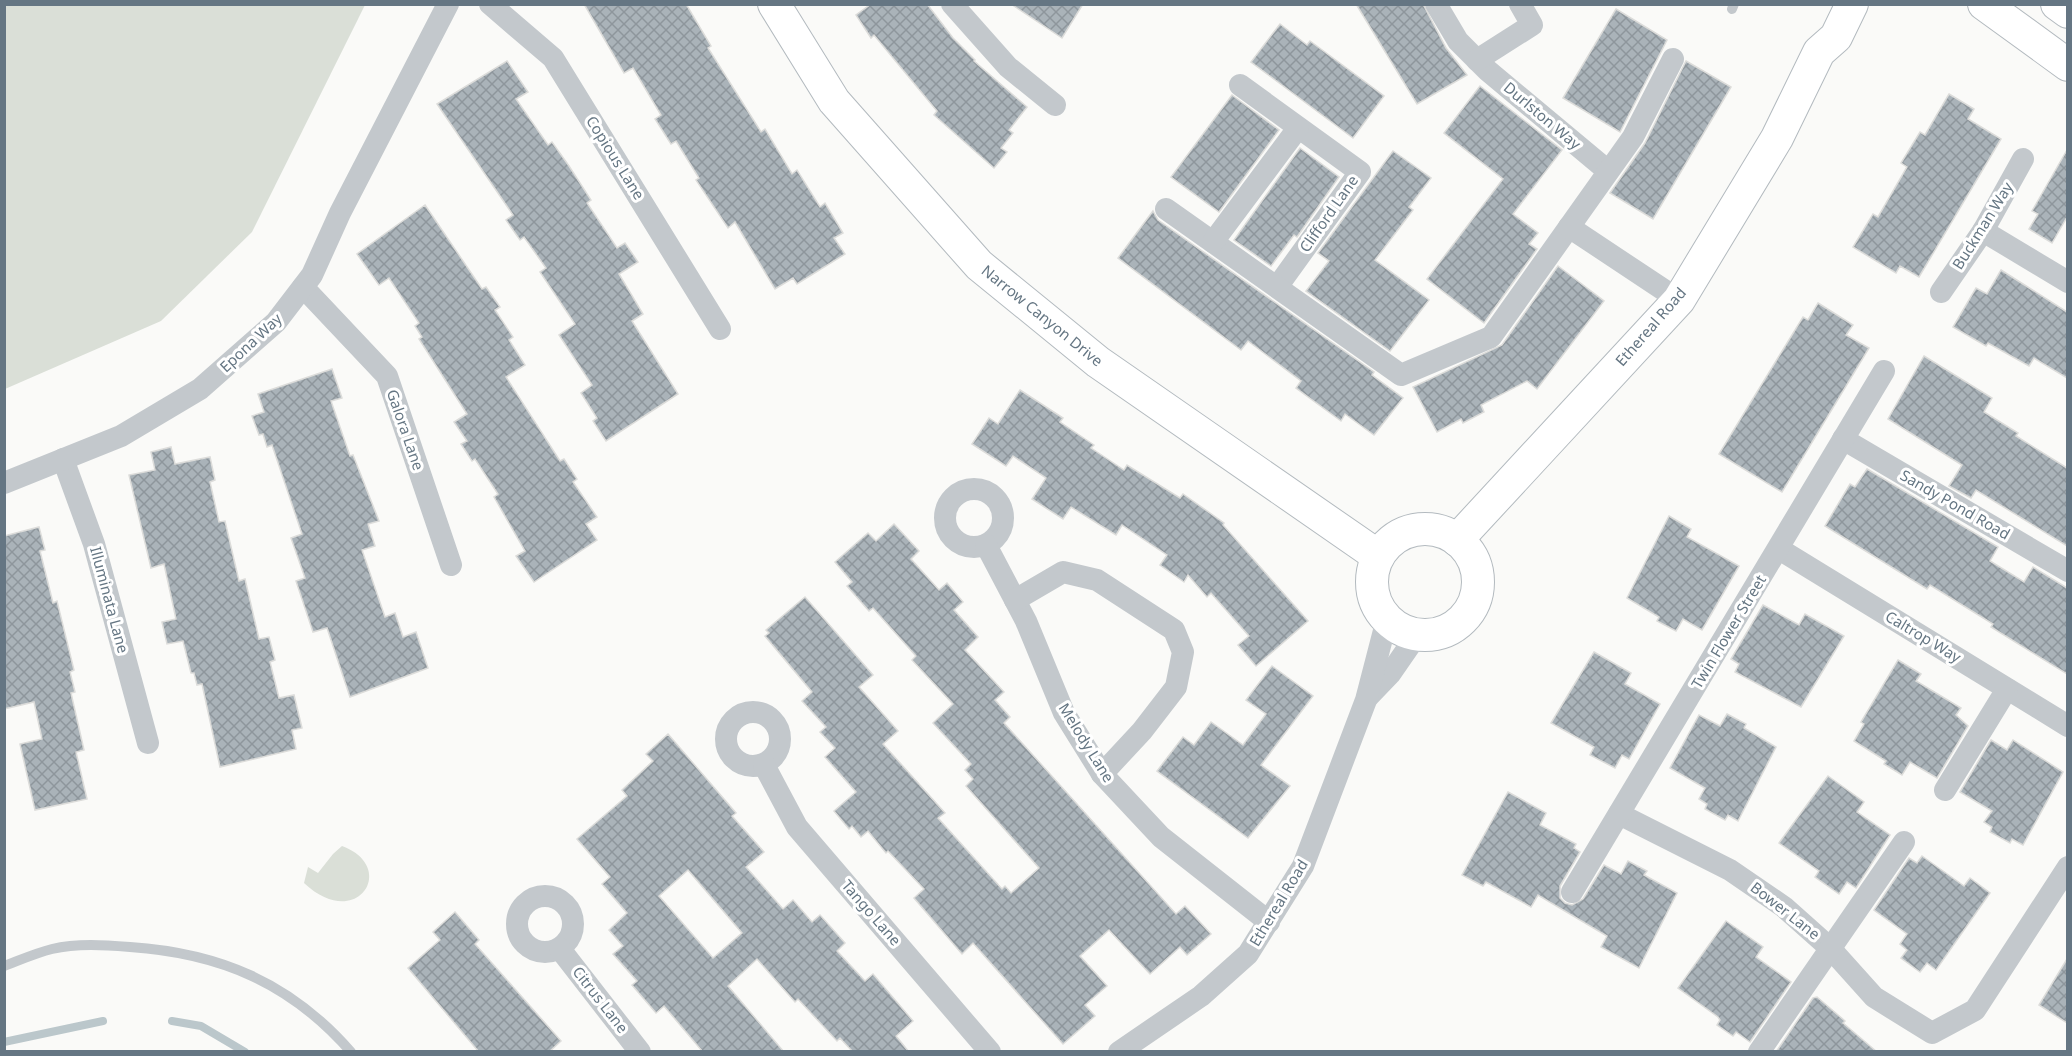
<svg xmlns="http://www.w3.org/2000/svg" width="2072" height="1056" font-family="'Noto Sans',sans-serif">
<defs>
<pattern id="building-cross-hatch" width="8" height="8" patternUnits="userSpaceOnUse" patternTransform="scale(1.5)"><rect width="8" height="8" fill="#aab3b9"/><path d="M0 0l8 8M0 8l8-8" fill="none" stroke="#8e969c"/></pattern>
</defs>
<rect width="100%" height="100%" fill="#fafaf8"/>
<g fill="#dadfd7">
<polygon points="5,4 365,5 252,232 161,321 5,389"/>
<path d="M342,846C399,867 357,933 304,883L308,867L318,873L333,854Z"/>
</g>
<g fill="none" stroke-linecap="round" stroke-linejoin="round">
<g stroke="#bbc7cb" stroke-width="8">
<polyline points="172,1021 201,1026 245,1052"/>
<polyline points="4,1042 103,1021"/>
</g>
</g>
<g fill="url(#building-cross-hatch)" stroke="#dcdcda" stroke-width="1.5" fill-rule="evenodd">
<polygon points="584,4 686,4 711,46 708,48 761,132 765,129 792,174 797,170 820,207 825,203 843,233 834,238 845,254 797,284 793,278 775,289 735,222 728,228 696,180 699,178 676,141 671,144 655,119 661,115 633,68 624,73"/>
<polygon points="871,4 927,4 953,38 975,60 974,61 1027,107 1009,130 1013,133 1001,148 1007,152 994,168 934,115 937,111 874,35 871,38 856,15"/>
<polygon points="1011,4 1083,4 1062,38"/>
<polygon points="1356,4 1423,4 1446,48 1467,75 1417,104"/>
<polygon points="1616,9 1667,40 1620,132 1563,98"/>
<polygon points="1280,24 1307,45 1310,41 1384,96 1353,138 1251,62"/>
<polygon points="507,61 528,92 516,99 548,145 552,142 569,166 591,200 587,203 617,248 625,243 638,262 619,274 643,314 632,321 678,394 606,441 593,421 597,418 581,393 592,385 559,335 575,324 540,272 546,268 524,237 520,240 506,220 513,215 437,104"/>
<polygon points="1686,61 1731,87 1653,219 1610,193 1645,143"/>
<polygon points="1480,86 1562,150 1513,214 1538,233 1529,244 1537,249 1484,323 1427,279 1503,179 1444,133"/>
<polygon points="1949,94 1974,109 1968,119 2001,139 1919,277 1900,266 1896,273 1853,247 1873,214 1878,217 1907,167 1901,163 1920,132 1925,135"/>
<polygon points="1232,95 1279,130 1219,212 1171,177"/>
<polygon points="1300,148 1339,177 1297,237 1294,235 1271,266 1234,240"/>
<polygon points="2067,150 2067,217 2052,243 2029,229 2038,214 2032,211"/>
<polygon points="1393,151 1431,178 1409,207 1413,210 1375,260 1429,300 1390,351 1306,291 1329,261 1318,253"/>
<polygon points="425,205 482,289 486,287 500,307 495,310 513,337 509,340 525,365 506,377 560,461 564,459 577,479 573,482 597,517 586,524 597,540 534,582 516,556 525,551 494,497 498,494 475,459 472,461 461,444 467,441 454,422 467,414 419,339 422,337 415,326 419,323 389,278 379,285 357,254"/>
<polygon points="1153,211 1158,220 1374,372 1372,375 1403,398 1374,435 1345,414 1341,421 1296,388 1301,381 1248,341 1241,350 1118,258"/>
<polygon points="1558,266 1604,301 1537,389 1527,381 1481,405 1484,412 1463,423 1461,419 1437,432 1413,387 1502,345"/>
<polygon points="2001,270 2067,312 2067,378 2034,358 2029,366 1988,343 1986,346 1953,327 1976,288 1987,294"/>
<polygon points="1818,303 1853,325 1846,335 1869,348 1782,492 1719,454 1803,317 1808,320"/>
<polygon points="1924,356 1992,398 1984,412 2018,433 2016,436 2067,468 2067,546 1976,490 1971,498 1949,486 1962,465 1888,419"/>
<polygon points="332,369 342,398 331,401 350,456 353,455 379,521 368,524 375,546 362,550 385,617 395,613 403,637 416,632 428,668 350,697 327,628 313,632 296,581 305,578 291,538 302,534 272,445 267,447 263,434 259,435 252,416 264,412 258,394"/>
<polygon points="1020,390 1063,418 1060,422 1094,445 1091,448 1124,470 1127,465 1180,498 1183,494 1224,523 1223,525 1308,621 1256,666 1238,645 1249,636 1211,593 1207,597 1188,575 1184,582 1160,565 1167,555 1122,525 1116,535 1071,507 1063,519 1032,499 1046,478 1013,456 1006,466 972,444 989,418 998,424"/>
<polygon points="171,447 175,464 210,457 215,480 210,482 219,522 225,521 239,581 245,579 259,639 269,637 275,660 270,662 279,698 294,695 302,728 292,730 296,749 220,767 202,684 197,685 194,673 191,673 183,641 167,644 162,622 176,619 164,564 151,568 129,475 155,470 151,452"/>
<polygon points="1867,469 1998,547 1990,561 2024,582 2033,567 2067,588 2067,674 1991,627 1993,624 1930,585 1927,589 1825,526 1850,484 1855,487"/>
<polygon points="1669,516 1691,529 1687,537 1739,566 1702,630 1683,619 1676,631 1657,621 1659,617 1627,598"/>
<polygon points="894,524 919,551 911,559 939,590 947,583 963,602 954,610 978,637 965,650 1004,692 995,700 1010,717 1004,723 1176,914 1185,906 1211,934 1187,955 1180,947 1150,974 1109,930 1080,956 1107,986 1085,1005 1095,1016 1063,1044 973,943 962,954 914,898 924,889 888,851 886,853 868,831 861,837 852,826 849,829 834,811 856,792 825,757 835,748 820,732 826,727 802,701 812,692 765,636 769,633 766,630 805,597 873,675 859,687 898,731 883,744 945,813 938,818 1002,889 1005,886 1011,893 1039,868 966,786 973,779 965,770 971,764 933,723 953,704 912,660 916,656 873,608 869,611 847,586 852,582 835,562 868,533 876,541"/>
<polygon points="39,527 45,550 40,551 53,603 57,601 74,670 70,672 75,692 71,693 84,750 76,752 87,799 35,810 20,744 42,739 34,702 4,709 4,536"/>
<polygon points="1763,605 1799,625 1805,614 1844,636 1801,707 1735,672 1739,664 1731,659"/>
<polygon points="1594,652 1631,673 1625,684 1660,704 1629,759 1622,755 1615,768 1590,755 1594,747 1551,723"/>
<polygon points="1898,660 1921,674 1916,681 1961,708 1956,715 1968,726 1937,778 1910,762 1902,775 1884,764 1886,761 1854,741 1864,724 1861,722"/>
<polygon points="1272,666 1313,696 1261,765 1290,786 1248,838 1157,771 1183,737 1194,745 1211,722 1243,745 1266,714 1246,700"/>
<polygon points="1727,714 1746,724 1744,728 1776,747 1738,821 1728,815 1725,820 1705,809 1707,804 1699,799 1705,788 1670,768 1699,715 1720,726"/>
<path d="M668,734L736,813L732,816L764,852L746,867L783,909L793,900L812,922L820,915L845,943L837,951L865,981L873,974L913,1021L896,1036L909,1052H853L840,1038L837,1041L798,999L795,1002L757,959L728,986L784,1052H703L664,1006L656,1013L632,985L637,981L613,954L623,946L609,930L627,913L602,884L610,877L577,839L627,796L622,790L653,761L646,754ZM688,870L742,933L713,958L659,896Z"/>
<polygon points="1991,740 2007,750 2013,740 2063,772 2023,845 2012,839 2010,843 1990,832 1992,827 1984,822 1992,811 1960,792"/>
<polygon points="1828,776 1864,802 1857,812 1890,835 1856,888 1847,882 1839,894 1815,877 1819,871 1779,843"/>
<polygon points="1508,792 1546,813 1540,825 1576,844 1574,848 1580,852 1560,886 1560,898 1565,903 1572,905 1583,899 1604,865 1621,874 1628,861 1647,871 1644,875 1677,893 1639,968 1601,947 1607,936 1538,895 1531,907 1486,882 1483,886 1462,875"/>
<polygon points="1922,856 1964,886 1970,878 1990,893 1936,970 1927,963 1920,972 1901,958 1907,950 1900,944 1907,934 1874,910 1909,858 1917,863"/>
<polygon points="455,912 479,940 475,944 561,1041 549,1052 479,1052 408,968 440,940 433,932"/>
<polygon points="1726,921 1763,947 1756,957 1791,982 1750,1042 1736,1032 1733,1036 1717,1025 1720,1020 1718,1017 1678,988"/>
<polygon points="2067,959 2067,1023 2039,1005"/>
<polygon points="1817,997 1845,1021 1843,1023 1877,1052 1776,1052 1813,998"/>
</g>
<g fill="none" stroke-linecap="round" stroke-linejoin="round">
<g stroke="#b3babf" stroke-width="34">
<g id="secondary">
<polyline points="774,4 834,101 979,265 1098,362 1378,556"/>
<polyline points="1984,4 2068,65"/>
<polyline points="2057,4 2068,12"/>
<circle cx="1425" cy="582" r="53"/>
<polyline points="1457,540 1679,300 1777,138 1819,52 1836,37 1852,4"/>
</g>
</g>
<g stroke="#c3c8cc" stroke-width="10">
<polyline points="1732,9 1734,4"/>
<path d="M4,966C20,960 36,953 52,949C77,943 105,945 130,947C220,953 291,983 351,1052"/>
</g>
<g stroke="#c3c8cc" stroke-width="22">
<polyline points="490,4 553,58 720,329"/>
<polyline points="952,4 1008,67 1055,105"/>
<polyline points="1436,4 1458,41 1487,70 1608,171"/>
<polyline points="1477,60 1532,25 1520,4"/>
<polyline points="1240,85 1360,172 1277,287"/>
<polyline points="1166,209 1401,375 1491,337 1633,137 1673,59"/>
<polyline points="1569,227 1679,300"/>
<polyline points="1983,231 2068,282"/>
<polyline points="1213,242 1298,128"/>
<polyline points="303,287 387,376 451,565"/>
<polyline points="1941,292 1983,231 2023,159"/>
<polyline points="1843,439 2068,571"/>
<polyline points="63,459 94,544 148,743"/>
<polyline points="4,483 121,436 200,389 276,322 312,275 340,213 448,4"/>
<circle cx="974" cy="518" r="29"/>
<polyline points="986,545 1026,621 1064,713 1102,774 1161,837 1269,922"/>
<polyline points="1779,549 2068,726"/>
<polyline points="1015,600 1063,572 1097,580 1174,630 1183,652 1176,687 1142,731 1102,774"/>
<polyline points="1367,698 1390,674 1417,635"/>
<circle cx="753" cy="739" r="27"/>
<polyline points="764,765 797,827 990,1052"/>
<polyline points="1945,790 2007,689"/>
<polyline points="1619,814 1730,870 1784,907 1830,948 1874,997 1932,1033 1975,1010 2068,867"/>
<polyline points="1572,892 1884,371"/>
<circle cx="545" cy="924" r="28"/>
<polyline points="560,949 640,1052"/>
<polyline points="1119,1052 1201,996 1248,954 1303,866 1366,700 1387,619"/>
<polyline points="1759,1052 1904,842"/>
</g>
<use href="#secondary" stroke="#fff" stroke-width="32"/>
</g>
<g text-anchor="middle" stroke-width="6" stroke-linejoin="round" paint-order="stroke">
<g font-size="15" fill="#657683" stroke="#fff">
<text transform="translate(1542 116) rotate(40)" y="5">Durlston Way</text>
<text transform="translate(615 158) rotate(58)" y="5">Copious Lane</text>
<text transform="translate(1329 214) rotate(-55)" y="5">Clifford Lane</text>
<text transform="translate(1983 226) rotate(-58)" y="5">Buckman Way</text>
<text transform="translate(1042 316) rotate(39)" y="5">Narrow Canyon Drive</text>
<text transform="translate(1651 327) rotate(-49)" y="5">Ethereal Road</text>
<text transform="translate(251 343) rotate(-43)" y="5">Epona Way</text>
<text transform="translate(405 430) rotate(71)" y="5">Galora Lane</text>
<text transform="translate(1955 505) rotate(30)" y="5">Sandy Pond Road</text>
<text transform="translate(109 600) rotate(75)" y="5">Illuminata Lane</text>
<text transform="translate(1729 632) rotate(-59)" y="5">Twin Flower Street</text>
<text transform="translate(1923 637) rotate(31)" y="5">Caltrop Way</text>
<text transform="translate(1086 743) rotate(58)" y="5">Melody Lane</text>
<text transform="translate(1279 903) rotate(-59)" y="5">Ethereal Road</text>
<text transform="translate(1785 911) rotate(38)" y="5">Bower Lane</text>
<text transform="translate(871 913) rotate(49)" y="5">Tango Lane</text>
<text transform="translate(600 1000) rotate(52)" y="5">Citrus Lane</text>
</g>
</g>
<rect width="2072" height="1056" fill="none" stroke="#657683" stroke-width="12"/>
</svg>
